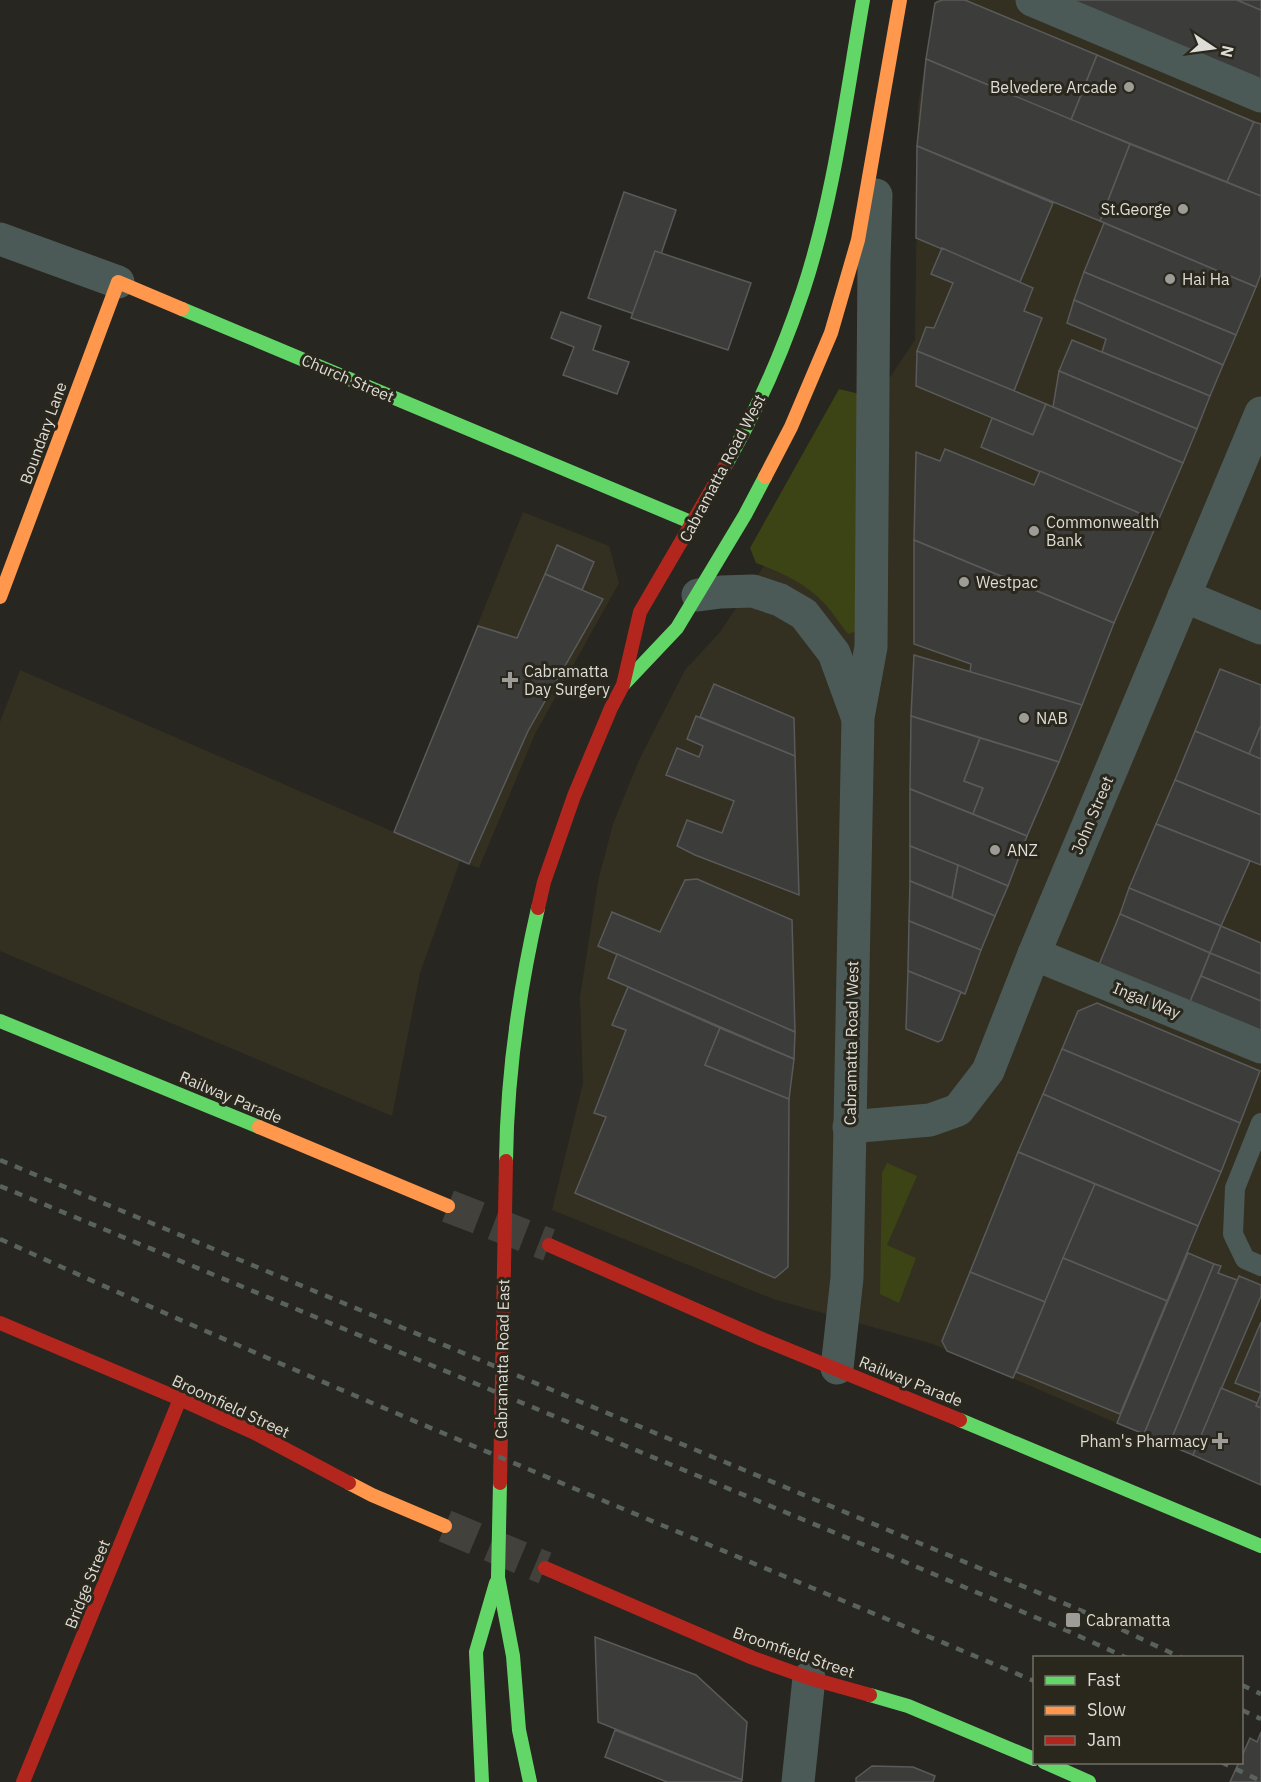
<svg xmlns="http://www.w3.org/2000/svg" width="1261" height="1782" font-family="'IBM Plex Sans',sans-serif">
<rect width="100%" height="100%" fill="#272620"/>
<g fill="#333021">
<polygon points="936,0 1261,0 1261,1485 933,1344 773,1299 552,1210 583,1083 580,997 598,881 613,824 639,760 685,670 720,632 915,340 918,105"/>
<polygon points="523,512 609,546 619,583 535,734 479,868 460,861 420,973 392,1116 0,951 0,722 20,670 394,832"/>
</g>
<g fill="#3c4314">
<path d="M839,389L864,395L862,629L848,634C840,624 833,613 825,604C807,584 781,572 756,563L750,548Z"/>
<polygon points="887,1163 917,1176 887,1245 916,1258 899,1303 880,1294 882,1173"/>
</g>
<g fill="#3c3c3b" stroke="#5a5a5a" stroke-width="1.5">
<polygon points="942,0 965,0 1097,55 1071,120 926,59 935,3"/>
<polygon points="1053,0 1237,0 1261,10 1261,86"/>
<polygon points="1237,0 1261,0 1261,10"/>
<polygon points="1097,55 1254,122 1227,182 1071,120"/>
<polygon points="926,59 1130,144 1100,221 917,146"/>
<polygon points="1254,122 1261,124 1261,196 1227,182"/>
<polygon points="1130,144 1261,196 1261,274 1256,287 1100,221"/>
<polygon points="917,146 1053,203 1020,282 916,238"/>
<polygon points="624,192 676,210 640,316 588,298"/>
<polygon points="1104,223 1256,287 1236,335 1084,272"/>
<polygon points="942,248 1033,288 1024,311 1042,318 1014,391 917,351 926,327 934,328 953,283 931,274"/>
<polygon points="655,251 751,283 728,350 631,318"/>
<polygon points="1084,272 1236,335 1223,365 1074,300"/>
<polygon points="1074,300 1223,365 1210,396 1102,352 1106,339 1067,323"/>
<polygon points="561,312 601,326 593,350 629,362 617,394 563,375 574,347 551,338"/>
<polygon points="1072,340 1210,396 1197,429 1059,371"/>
<polygon points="917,351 1046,404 1033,435 916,386"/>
<polygon points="1059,371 1197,429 1183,463 1053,407"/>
<polygon points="1046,404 1183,463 1158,521 981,447 992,418 1033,435"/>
<polygon points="945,449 1034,485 1040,471 1158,521 1114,623 914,540 916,452 940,461"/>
<polygon points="914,540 1114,623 1082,705 970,672 971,664 914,644"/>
<polygon points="557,545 594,562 582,590 545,574"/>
<polygon points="545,574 603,599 528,731 469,864 394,832 478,626 517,638"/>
<polygon points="914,655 1082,705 1059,762 911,716"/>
<polygon points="1220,669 1261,685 1261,725 1249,754 1195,731"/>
<polygon points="714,684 794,718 795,756 700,717"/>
<polygon points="696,716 795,756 799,895 695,855 677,846 687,820 722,833 734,801 666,775 677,748 699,757 703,746 687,739"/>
<polygon points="911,716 980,738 964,781 983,788 973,814 910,789"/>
<polygon points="1261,725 1261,759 1249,754"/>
<polygon points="1195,731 1261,759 1261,815 1175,780"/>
<polygon points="980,738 1059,762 1027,836 973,814 983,788 964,781"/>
<polygon points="1175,780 1261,815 1261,865 1156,824"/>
<polygon points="910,789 1027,836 1008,886 910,846"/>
<polygon points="1156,824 1250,861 1221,926 1129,888"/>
<polygon points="910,846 958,865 952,898 910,881"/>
<polygon points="958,865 1008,886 995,916 952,898"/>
<polygon points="697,879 792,920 795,1032 598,946 612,912 660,932 685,880"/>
<polygon points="910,881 995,916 981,950 909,921"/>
<polygon points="1129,888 1221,926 1210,953 1120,914"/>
<polygon points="1120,914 1210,953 1189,1004 1098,967"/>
<polygon points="909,921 981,950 965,994 908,971"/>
<polygon points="1221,926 1261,943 1261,974 1210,953"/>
<polygon points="1210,953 1261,974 1261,1001 1201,976"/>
<polygon points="617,954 795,1032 794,1059 608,978"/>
<polygon points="908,971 961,992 942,1040 938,1042 906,1029"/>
<polygon points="1201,976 1261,1001 1261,1034 1189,1004"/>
<polygon points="628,987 720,1028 705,1065 789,1099 788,1267 775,1278 575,1193 606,1117 594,1113 626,1030 612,1025"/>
<polygon points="1097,1003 1260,1071 1240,1123 1062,1049 1078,1011"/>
<polygon points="720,1028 794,1059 789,1099 705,1065"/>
<polygon points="1062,1049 1240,1123 1221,1172 1043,1094"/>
<polygon points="1043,1094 1221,1172 1198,1226 1018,1152"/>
<polygon points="1018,1152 1095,1184 1045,1302 970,1272"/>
<polygon points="1095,1184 1198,1226 1167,1301 1063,1258"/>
<polygon points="1188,1253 1214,1264 1144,1434 1117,1423"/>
<polygon points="1063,1258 1167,1301 1120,1414 1016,1372"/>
<polygon points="1214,1264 1221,1266 1218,1273 1237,1280 1169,1445 1144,1434"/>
<polygon points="970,1272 1045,1302 1013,1378 947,1351 942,1341"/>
<polygon points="1239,1276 1261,1285 1261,1296 1193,1455 1169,1445"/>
<polygon points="1261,1322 1261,1408 1256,1406 1261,1393 1235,1383"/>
<polygon points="1221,1388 1257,1403 1256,1406 1261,1408 1261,1485 1193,1455"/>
<polygon points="595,1637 696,1675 747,1722 742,1780 598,1722"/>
<polygon points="615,1730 742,1780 741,1782 667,1782 605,1757"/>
<polygon points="1261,1732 1261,1782 1230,1782 1239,1762 1242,1762 1242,1756 1250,1738 1257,1742"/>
<polygon points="872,1766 913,1767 935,1776 933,1782 856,1782 856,1778"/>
</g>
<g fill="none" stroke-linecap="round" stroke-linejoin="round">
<g stroke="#42413b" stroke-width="33" stroke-dasharray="33 16" stroke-linecap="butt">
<polyline points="448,1206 549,1245"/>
<polyline points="445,1526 545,1568"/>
</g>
<polyline stroke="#4c5a57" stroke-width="20" points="1261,1123 1235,1188 1233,1234 1245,1259 1261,1266"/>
<g stroke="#4c5a57" stroke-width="33">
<polyline points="1032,0 1261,96"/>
<polyline points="0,239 118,282"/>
<polyline points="698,595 721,592 753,591 780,600 804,614 834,653 857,716"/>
<polyline points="1184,596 1261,628"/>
<polyline points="1034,954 1261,1047"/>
<polyline points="849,1127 930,1120 958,1110 988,1071 1034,954 1261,413"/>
<polyline points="837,1368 847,1278 858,717 871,647 874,263 876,195"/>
<polyline points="798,1782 809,1678"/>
</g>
<g stroke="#63d668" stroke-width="14">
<polyline points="182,309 693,523"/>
<path d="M727,463C758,408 783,351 803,291C834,197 846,97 863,0"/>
<polyline points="624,684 677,628 745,515 765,477"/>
<polyline points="0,1021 259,1127"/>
<path d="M506,1161C507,1075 519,991 538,908"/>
<polyline points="960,1420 1261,1546"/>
<polyline points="500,1483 498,1577 513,1656 519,1730 530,1782"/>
<polyline points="870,1695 908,1706 1034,1759"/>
<polyline points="1044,1762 1089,1782"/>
<polyline points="482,1782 476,1652 496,1583"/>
</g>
<g stroke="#ff974d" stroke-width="14">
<polyline points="765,477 791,427 831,333 858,240 900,0"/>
<polyline points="0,597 118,282 182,309"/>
<polyline points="259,1127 448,1206"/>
<polyline points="349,1483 372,1495 445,1526"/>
</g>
<g stroke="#b3261e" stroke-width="14">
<polyline points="538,908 544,882 574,796 611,708 623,685 640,612 727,463"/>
<polyline points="549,1245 762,1339 960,1420"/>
<polyline points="0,1323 180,1399 255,1433 349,1483"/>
<polyline points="500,1483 506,1161"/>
<polyline points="545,1568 753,1658 809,1678 870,1695"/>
<polyline points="23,1782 180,1399"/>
</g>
<g stroke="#5a625d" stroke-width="4.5" stroke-dasharray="8 8" stroke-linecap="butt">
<polyline points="0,1160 1080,1610 1182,1658"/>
<polyline points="0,1186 898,1559 1070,1632 1127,1658"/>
<path d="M0,1239C341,1395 689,1535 1034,1681"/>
<polyline points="1242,1685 1261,1694"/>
<polyline points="1242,1710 1261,1719"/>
<polyline points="1221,1762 1261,1781"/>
</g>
</g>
<g fill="#9e9c96" stroke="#2a271d" stroke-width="2">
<circle cx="1129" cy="87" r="6"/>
<circle cx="1183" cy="209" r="6"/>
<circle cx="1170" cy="279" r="6"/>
<circle cx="1034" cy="531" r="6"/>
<circle cx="964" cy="582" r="6"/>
<path d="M507 671h6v6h6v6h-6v6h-6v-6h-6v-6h6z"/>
<circle cx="1024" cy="718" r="6"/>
<circle cx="995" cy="850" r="6"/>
<path d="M1217 1432h6v6h6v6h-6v6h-6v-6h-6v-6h6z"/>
<rect x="1065" y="1612" width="16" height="16" rx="3"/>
</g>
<g text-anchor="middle" stroke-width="6" stroke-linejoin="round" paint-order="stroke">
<g font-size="16" fill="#dedcd6" stroke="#2a271d" text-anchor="start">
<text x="1117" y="93" text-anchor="end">Belvedere Arcade</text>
<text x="1171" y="215" text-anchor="end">St.George</text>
<text x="1182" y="285">Hai Ha</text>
<text x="1046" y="528">Commonwealth<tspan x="1046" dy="18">Bank</tspan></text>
<text x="976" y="588">Westpac</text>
<text x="524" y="677">Cabramatta<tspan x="524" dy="18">Day Surgery</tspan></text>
<text x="1036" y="724">NAB</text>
<text x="1007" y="856">ANZ</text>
<text x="1208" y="1447" text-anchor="end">Pham's Pharmacy</text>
<text x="1086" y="1626">Cabramatta</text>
</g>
<g font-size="16" fill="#dedcd6" stroke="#2a271d">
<text transform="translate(348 378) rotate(23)" y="6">Church Street</text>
<text transform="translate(43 433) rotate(-70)" y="6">Boundary Lane</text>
<text transform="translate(722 468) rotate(-62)" y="6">Cabramatta Road West</text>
<text transform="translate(1092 815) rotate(-67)" y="6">John Street</text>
<text transform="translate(1147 1000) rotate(22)" y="6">Ingal Way</text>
<text transform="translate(851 1043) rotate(-89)" y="6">Cabramatta Road West</text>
<text transform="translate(231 1097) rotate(23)" y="6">Railway Parade</text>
<text transform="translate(502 1359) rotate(-89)" y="6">Cabramatta Road East</text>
<text transform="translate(911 1381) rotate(22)" y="6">Railway Parade</text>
<text transform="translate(231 1406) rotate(25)" y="6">Broomfield Street</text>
<text transform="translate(87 1584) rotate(-68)" y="6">Bridge Street</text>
<text transform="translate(794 1652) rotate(19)" y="6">Broomfield Street</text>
</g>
</g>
<rect x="1033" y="1656" width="210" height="108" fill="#2a271d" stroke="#726f67" stroke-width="1.5"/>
<rect x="1045" y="1676" width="30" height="9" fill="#63d668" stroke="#726f67" stroke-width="1.5"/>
<text x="1087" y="1686" font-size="18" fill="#dedcd6">Fast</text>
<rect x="1045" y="1706" width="30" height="9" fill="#ff974d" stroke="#726f67" stroke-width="1.5"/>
<text x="1087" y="1716" font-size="18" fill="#dedcd6">Slow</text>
<rect x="1045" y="1736" width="30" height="9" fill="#b3261e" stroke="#726f67" stroke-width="1.5"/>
<text x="1087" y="1746" font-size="18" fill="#dedcd6">Jam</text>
<g transform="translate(1213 48) rotate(103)" stroke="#2a271d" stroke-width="4.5" paint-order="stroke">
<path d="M0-4.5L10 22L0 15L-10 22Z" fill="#dedcd6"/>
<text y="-9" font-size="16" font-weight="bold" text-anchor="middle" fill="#dedcd6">N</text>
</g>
</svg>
